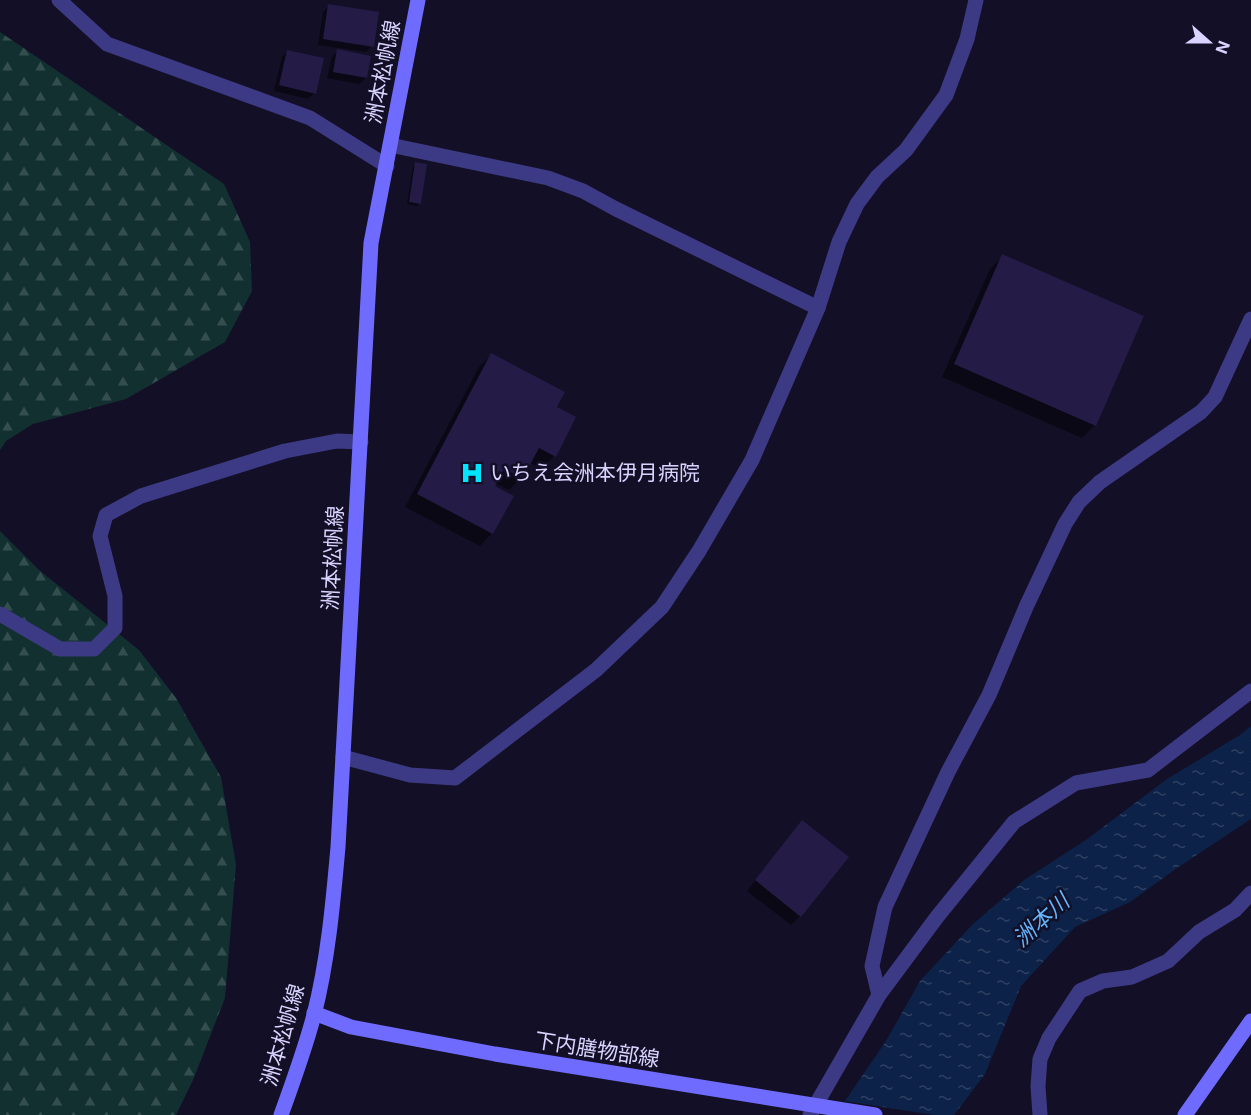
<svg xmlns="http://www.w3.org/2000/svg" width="1251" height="1115" font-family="Inter,'Noto Sans JP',sans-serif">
<defs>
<pattern id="forest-firs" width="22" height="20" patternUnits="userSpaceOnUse" patternTransform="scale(1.5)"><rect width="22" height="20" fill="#12302f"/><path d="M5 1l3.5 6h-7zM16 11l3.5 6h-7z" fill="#344d4e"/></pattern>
<pattern id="water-ripples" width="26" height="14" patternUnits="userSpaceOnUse" patternTransform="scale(1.5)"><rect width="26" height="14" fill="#0c2248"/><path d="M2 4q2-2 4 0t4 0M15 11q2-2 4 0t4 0" fill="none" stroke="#2f4163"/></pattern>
</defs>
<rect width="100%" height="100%" fill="#130f26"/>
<g fill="url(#forest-firs)">
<polygon points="0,32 224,184 250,242 252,291 225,342 126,399 33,424 6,441 0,450"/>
<polygon points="0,531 39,570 139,650 176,698 221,777 236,865 225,998 193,1080 176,1115 0,1115"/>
</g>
<polygon fill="url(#water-ripples)" points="1251,726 1251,819 1177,868 1130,902 1075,927 1021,986 985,1074 954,1115 934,1115 845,1101 886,1041 920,981 972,925 1024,880 1086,840 1167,779 1240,735"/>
<g fill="#0007">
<polygon points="329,6 372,46 366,52 318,45 323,12"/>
<polygon points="288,51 315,93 308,99 274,91 282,57"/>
<polygon points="338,51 366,78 359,84 327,78 332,57"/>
<polygon points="416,164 419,203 417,206 407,204 413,167"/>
<polygon points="1003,256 1095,425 1082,438 942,377 990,269"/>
<polygon points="492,354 555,407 574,418 554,456 542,469 530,463 522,477 509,490 495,483 493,487 492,533 480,546 405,507 479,367"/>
<polygon points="803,822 800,916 791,925 747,891"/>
</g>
<g fill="#241b47">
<polygon points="328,4 379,12 374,47 323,39"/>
<polygon points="337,49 371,56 367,78 333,72"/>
<polygon points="287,50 324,58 316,94 279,85"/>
<polygon points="415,162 427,164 421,204 409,202"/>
<polygon points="1002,254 1144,316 1096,426 954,364"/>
<polygon points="491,353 565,392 557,407 576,417 556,457 539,448 523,478 504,469 495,486 514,496 493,534 417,494"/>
<polygon points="802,820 849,857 801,917 755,880"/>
</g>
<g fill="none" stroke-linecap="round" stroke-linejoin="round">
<g stroke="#3d3a85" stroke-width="15">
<polyline points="59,0 107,44 310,118 387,166"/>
<polyline points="390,145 548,178 583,191 616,209 818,308"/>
<polyline points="0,614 60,649 94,649 115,628 115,596 100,536 106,515 141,496 285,451 337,441 361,442"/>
<polyline points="343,757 410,775 455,778 596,670 662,607 699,551 752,460 818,308 839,242 857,204 877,177 906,150 946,95 967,39 976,0"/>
<polyline points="879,995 937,917 1014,822 1076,783 1148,770 1251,691"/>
<polyline points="810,1115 879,995 872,966 885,907 948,772 989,695 1026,607 1065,524 1079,502 1100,482 1201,412 1215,397 1251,319"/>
<polyline points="1040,1115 1038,1086 1040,1059 1049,1038 1080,991 1103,981 1132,977 1168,961 1199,932 1235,910 1251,893"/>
</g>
<g stroke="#6f6bff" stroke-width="15">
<polyline points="314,1013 351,1027 495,1054 875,1115"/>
<path d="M281,1115C293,1082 305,1049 314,1015C328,960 333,903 338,847L371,243L418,0"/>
<polyline points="1185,1115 1251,1021"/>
</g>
</g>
<defs>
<g id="hospital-bare" transform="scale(1.8)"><path d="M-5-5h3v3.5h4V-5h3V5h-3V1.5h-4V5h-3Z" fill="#00e5ff" stroke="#130f26" stroke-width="2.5" paint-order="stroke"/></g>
</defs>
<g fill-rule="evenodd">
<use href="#hospital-bare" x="472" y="473"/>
</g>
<g text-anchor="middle" stroke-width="5" stroke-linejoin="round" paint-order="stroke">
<g font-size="21" fill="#d9d4ff" stroke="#130f26">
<text transform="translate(383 72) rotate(-79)" y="7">洲本松帆線</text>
<text transform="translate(333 558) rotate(-87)" y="7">洲本松帆線</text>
<text transform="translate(283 1035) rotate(-74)" y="7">洲本松帆線</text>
<text transform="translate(597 1050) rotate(9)" y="7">下内膳物部線</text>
</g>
<g font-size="21" fill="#d9d4ff" stroke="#130f26" text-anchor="start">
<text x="490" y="480">いちえ会洲本伊月病院</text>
</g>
<g font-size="22" font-style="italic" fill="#62b6ff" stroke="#130f26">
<text transform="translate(1041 920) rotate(-42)" y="8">洲本川</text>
</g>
</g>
<g transform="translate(1209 42) rotate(111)" stroke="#130f26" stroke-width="4.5" paint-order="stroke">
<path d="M0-4.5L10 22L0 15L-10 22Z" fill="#d9d4ff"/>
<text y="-9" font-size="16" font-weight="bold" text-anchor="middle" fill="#d9d4ff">N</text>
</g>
</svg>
